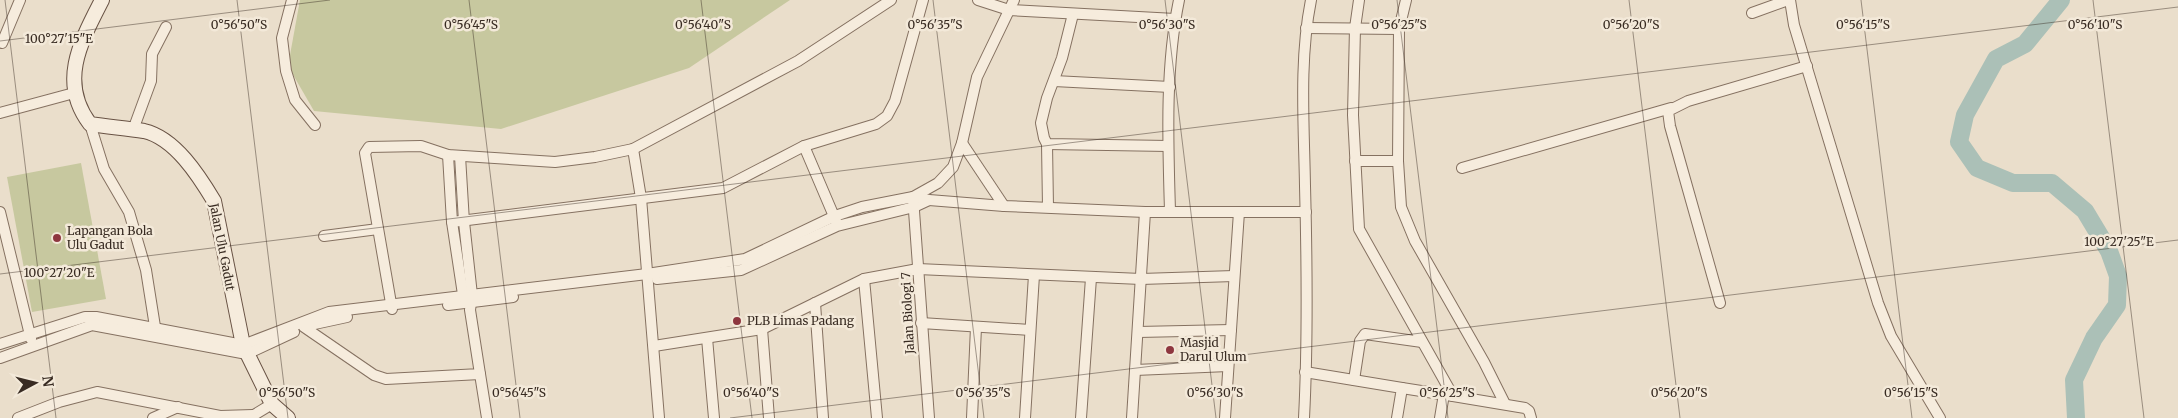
<svg xmlns="http://www.w3.org/2000/svg" width="2178" height="418" font-family="Merriweather,serif">
<rect width="100%" height="100%" fill="#eadecb"/>
<g fill="#c7c89f">
<polygon points="300,0 790,0 689,68 501,129 314,111 288,66"/>
<polygon points="81,163 106,299 32,312 7,177"/>
</g>
<g fill="none" stroke-linecap="round" stroke-linejoin="round">
<polyline stroke="#abc0b7" stroke-width="18" points="2061,0 2025,44 1996,59 1965,115 1959,142 1977,168 2013,183 2052,183 2085,211 2109,251 2118,276 2117,305 2094,338 2074,380 2076,418"/>
<g stroke="#857161" stroke-width="12">
<g id="street">
<polyline points="292,0 282,38 286,71 295,100 315,125"/>
<polyline points="978,0 1009,10 1175,19"/>
<polyline points="1359,0 1355,28 1353,115 1359,229 1453,396 1525,408 1529,411 1531,418"/>
<polyline points="1406,0 1399,29 1398,161 1401,207 1415,241 1484,362 1505,404"/>
<polyline points="1790,0 1794,25 1878,303 1891,336 1940,418"/>
<polyline points="1752,13 1788,0"/>
<polyline points="1073,14 1062,58 1047,98 1041,123 1044,138 1047,144 1168,146"/>
<polyline points="1306,28 1399,29"/>
<polyline points="2,43 20,0"/>
<polyline points="1054,81 1170,87"/>
<polyline points="0,113 74,93"/>
<polyline points="90,124 104,169 129,212 146,270 156,333"/>
<polyline points="133,130 151,81 152,54 166,27"/>
<polyline points="962,143 1004,206"/>
<polyline points="1047,144 1048,207"/>
<polyline points="804,146 836,221"/>
<polyline points="633,149 641,198 659,418"/>
<polyline points="448,155 452,222 464,301"/>
<polyline points="1355,161 1398,161"/>
<polyline points="1462,168 1671,108"/>
<path d="M1170,211C1168,142 1165,68 1179,0"/>
<polyline points="0,212 31,339"/>
<polyline points="452,222 723,188 804,146 876,124 887,116 895,101 923,0"/>
<polyline points="324,236 378,229"/>
<polyline points="657,279 741,270 837,226 914,207 929,200"/>
<polyline points="864,279 877,418"/>
<polyline points="815,303 823,418"/>
<polyline points="1720,303 1670,126 1668,111 1688,101 1807,66"/>
<polyline points="448,305 513,297"/>
<polyline points="392,309 365,153 369,147 421,146 448,155 555,162 595,157 633,149 798,61 891,0"/>
<polyline points="302,323 304,327 374,375 386,379 480,374 470,310 472,295 464,222 460,156"/>
<polyline points="921,323 1030,330"/>
<polyline points="310,325 347,317"/>
<polyline points="762,329 769,418"/>
<polyline points="1138,332 1231,330"/>
<polyline points="707,338 714,418"/>
<polyline points="0,344 85,317 96,317 243,345 329,312 647,274 745,259 835,216 862,207 913,197 929,200 1004,206 1145,212 1306,212"/>
<polyline points="654,346 762,329 864,279 918,269 1141,279 1234,276"/>
<polyline points="0,358 92,325 247,354 294,332"/>
<polyline points="1135,370 1228,366"/>
<polyline points="1305,372 1402,388 1397,418"/>
<polyline points="480,374 487,418"/>
<polyline points="1354,380 1360,341 1365,334 1422,342"/>
<polyline points="1402,388 1453,396"/>
<polyline points="18,418 59,402 97,392 220,416 253,415"/>
<polyline points="153,418 178,407"/>
<polyline points="249,418 272,404"/>
<polyline points="929,418 913,197 938,183 953,167 962,143 977,77 1014,0"/>
<polyline points="972,418 976,327"/>
<polyline points="1025,418 1034,275"/>
<polyline points="1081,418 1091,278"/>
<polyline points="1132,418 1145,212"/>
<polyline points="1225,418 1239,212"/>
<path d="M1304,418C1308,341 1307,263 1305,186C1304,124 1299,60 1311,0"/>
<polyline points="1440,418 1444,394"/>
</g>
</g>
<g stroke="#685244" stroke-width="16">
<path id="secondary" d="M102,0C81,41 58,82 90,124C108,127 127,128 144,131C175,138 199,176 214,201L243,345L272,404L288,418"/>
</g>
<use href="#street" stroke="#f6ecdd" stroke-width="10"/>
<use href="#secondary" stroke="#f6ecdd" stroke-width="14"/>
</g>
<path fill="none" stroke="#382b22" stroke-width="1" stroke-opacity="0.45" d="M5,0L56,418M237,0L288,418M469,0L520,418M701,0L752,418M933,0L984,418M1165,0L1216,418M1397,0L1448,418M1629,0L1680,418M1861,0L1912,418M2093,0L2144,418M0,41L330,0M0,274L2178,7M730,418L2178,240"/>
<g fill="#8e373f" stroke="#f3e9d9" stroke-width="2">
<circle cx="57" cy="238" r="5"/>
<circle cx="737" cy="321" r="5"/>
<circle cx="1170" cy="350" r="5"/>
</g>
<g text-anchor="middle" stroke-width="5" stroke-linejoin="round" paint-order="stroke">
<g font-size="12" fill="#382b22" stroke="#f3e9d9" text-anchor="start">
<text x="67" y="235">Lapangan Bola<tspan x="67" dy="14">Ulu Gadut</tspan></text>
<text x="747" y="325">PLB Limas Padang</text>
<text x="1180" y="347">Masjid<tspan x="1180" dy="14">Darul Ulum</tspan></text>
</g>
<g font-size="12" fill="#382b22" stroke="#f3e9d9">
<text transform="translate(222 247) rotate(79)" y="4">Jalan Ulu Gadut</text>
<text transform="translate(908 313) rotate(-93)" y="4">Jalan Biologi 7</text>
</g>
</g>
<g font-size="12" text-anchor="middle" fill="#382b22" stroke="#f3e9d9" stroke-width="5" stroke-linejoin="round" paint-order="stroke">
<text x="239" y="29">0°56'50"S</text>
<text x="471" y="29">0°56'45"S</text>
<text x="703" y="29">0°56'40"S</text>
<text x="935" y="29">0°56'35"S</text>
<text x="1167" y="29">0°56'30"S</text>
<text x="1399" y="29">0°56'25"S</text>
<text x="1631" y="29">0°56'20"S</text>
<text x="1863" y="29">0°56'15"S</text>
<text x="2095" y="29">0°56'10"S</text>
<text x="59" y="43">100°27'15"E</text>
<text x="2119" y="246">100°27'25"E</text>
<text x="59" y="277">100°27'20"E</text>
<text x="287" y="397">0°56'50"S</text>
<text x="519" y="397">0°56'45"S</text>
<text x="751" y="397">0°56'40"S</text>
<text x="983" y="397">0°56'35"S</text>
<text x="1215" y="397">0°56'30"S</text>
<text x="1447" y="397">0°56'25"S</text>
<text x="1679" y="397">0°56'20"S</text>
<text x="1911" y="397">0°56'15"S</text>
</g>
<g transform="translate(35 383) rotate(83)" stroke="#f3e9d9" stroke-width="4" paint-order="stroke">
<path d="M0-4L9 19L0 12L-9 19Z" fill="#382b22"/>
<text y="-8" font-size="14" font-weight="bold" text-anchor="middle" fill="#382b22">N</text>
</g>
</svg>
